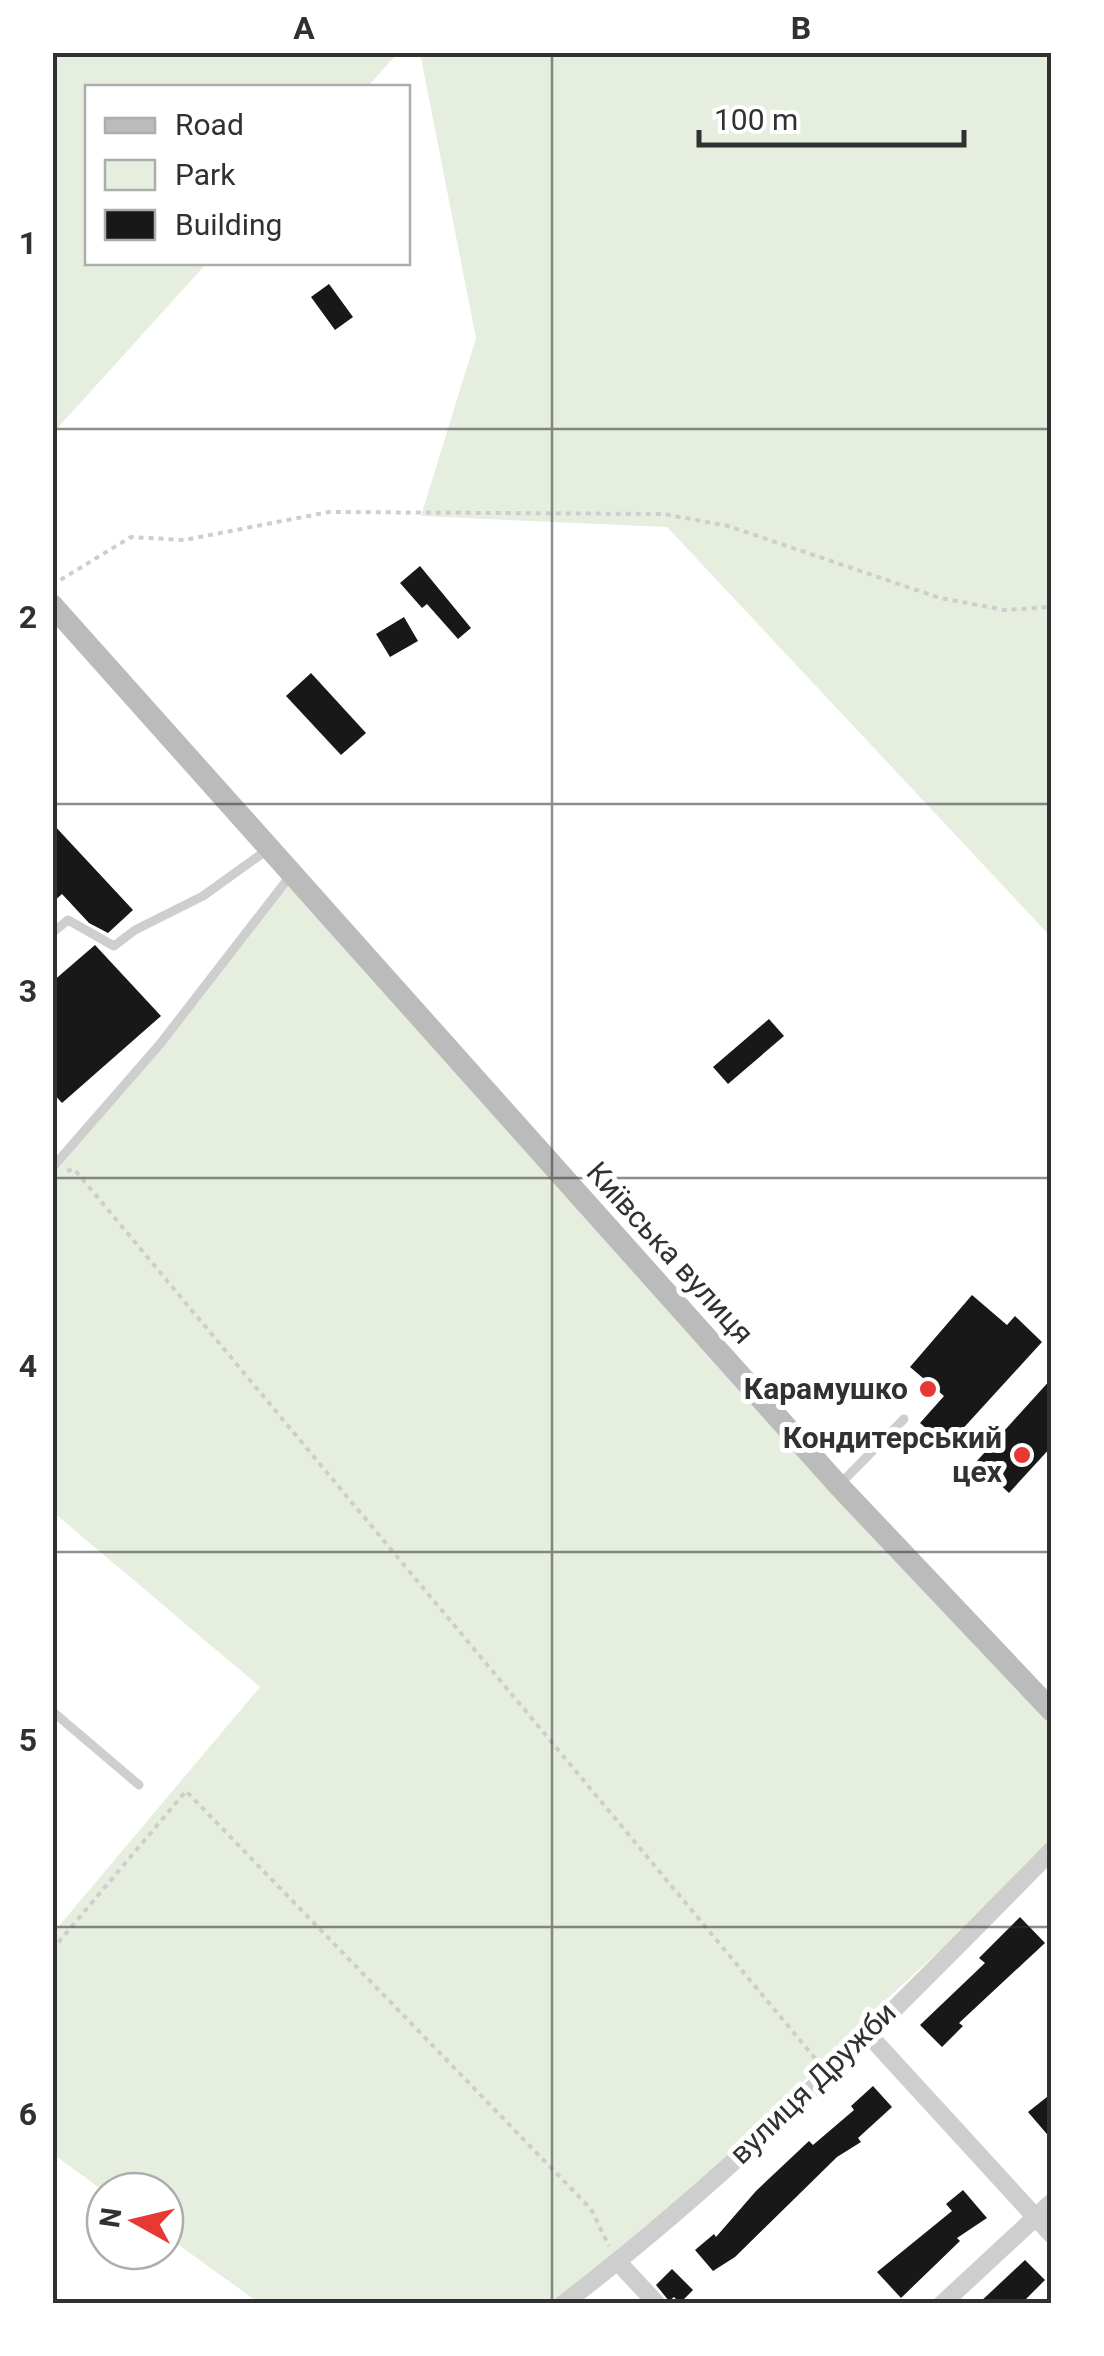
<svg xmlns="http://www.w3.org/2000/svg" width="1104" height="2356" font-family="Roboto,sans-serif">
<rect width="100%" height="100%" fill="#fff"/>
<g fill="#e5eedf">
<polygon points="53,52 398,53 367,87 88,88 88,262 207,263 53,433"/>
<polygon points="420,53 1051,53 1051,937 667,527 421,516 476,338"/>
<polygon points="291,874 1051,1711 1051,1849 878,2007 655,2230 563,2303 259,2303 165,2235 165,2191 105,2192 53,2154 53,1933 260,1687 53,1512 53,1168 160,1044"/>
</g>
<g fill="#181818">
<polygon points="329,284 353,317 335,330 311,297"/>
<polygon points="420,566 471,628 458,639 427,604 422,608 400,583"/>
<polygon points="404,617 418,641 390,657 376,634"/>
<polygon points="311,673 366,733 341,755 286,696"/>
<polygon points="52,823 133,910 108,933 89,923 62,894 52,903"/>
<polygon points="95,945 161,1016 62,1103 52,1092 52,982"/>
<polygon points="769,1019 784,1036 728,1084 713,1067"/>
<polygon points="972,1295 1007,1325 1015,1316 1042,1342 947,1446 920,1423 944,1396 910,1367"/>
<polygon points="1052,1378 1052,1446 1009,1493 976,1462"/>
<polygon points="1020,1917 1045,1943 959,2023 963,2026 942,2047 920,2025 985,1963 979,1958"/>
<polygon points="873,2086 892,2107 858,2138 861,2142 837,2157 735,2257 713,2271 695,2250 714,2234 716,2237 756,2191 809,2141 813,2145 854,2110 851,2106"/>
<polygon points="1052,2093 1052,2140 1028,2112"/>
<polygon points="963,2190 987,2218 957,2238 960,2241 901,2298 877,2272 952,2211 946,2204"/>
<polygon points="1025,2260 1045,2280 1021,2304 978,2304"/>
<polygon points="672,2269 693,2290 680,2303 674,2297 669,2301 656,2285"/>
</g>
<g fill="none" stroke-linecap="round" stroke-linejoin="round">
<g stroke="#cecece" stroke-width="4" stroke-dasharray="5 5" stroke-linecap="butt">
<polyline points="52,585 131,537 184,540 329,512 664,514 728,526 940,598 1005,610 1052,607"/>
<polyline points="67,1171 74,1169 819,2063"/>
<polyline points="52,1950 186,1791 591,2209 609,2246"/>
</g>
<g stroke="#cecece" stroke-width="9">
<polyline points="52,933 68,920 114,946 135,930 203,896 267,850"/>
<polyline points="52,1168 160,1044 290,876"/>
<polyline points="840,1484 904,1419"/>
<polyline points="52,1711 139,1785"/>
</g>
<g stroke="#cecece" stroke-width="18">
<polyline points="866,2032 1052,2235"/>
<polyline points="618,2262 657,2304"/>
<path d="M563,2304C739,2170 897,2008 1052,1850"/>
<polyline points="942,2304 1052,2202"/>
</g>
<polyline stroke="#bbb" stroke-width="22" points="52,605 839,1486 1052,1711"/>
</g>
<path fill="none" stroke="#313131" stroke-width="2.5" stroke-opacity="0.55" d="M552,52V2304M52,429H1052M52,804H1052M52,1178H1052M52,1552H1052M52,1927H1052"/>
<g fill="#e73833" stroke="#fff" stroke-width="4">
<circle cx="928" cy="1389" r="10"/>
<circle cx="1022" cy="1455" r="10"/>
</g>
<g text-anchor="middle" stroke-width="10" stroke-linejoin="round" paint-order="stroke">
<g font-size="30" fill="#313131" stroke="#fff">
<text transform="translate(670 1253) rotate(48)" y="10">Київська вулиця</text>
<text transform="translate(813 2083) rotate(-44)" y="10">вулиця Дружби</text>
</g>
<g font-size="30" font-weight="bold" fill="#313131" stroke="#fff" text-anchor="end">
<text x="908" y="1399">Карамушко</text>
<text x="1002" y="1448">Кондитерський<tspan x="1002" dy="34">цех</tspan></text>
</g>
</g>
<rect width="1104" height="2356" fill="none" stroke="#ffffff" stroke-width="110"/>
<rect x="85" y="85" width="325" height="180" fill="#ffffff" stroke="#adadad" stroke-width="2.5"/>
<rect x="105" y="118" width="50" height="15" fill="#bbbbbb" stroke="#adadad" stroke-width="2.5"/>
<text x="175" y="135" font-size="30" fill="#313131">Road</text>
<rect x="105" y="160" width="50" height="30" fill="#e5eedf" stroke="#adadad" stroke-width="2.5"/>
<text x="175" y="185" font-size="30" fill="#313131">Park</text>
<rect x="105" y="210" width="50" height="30" fill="#181818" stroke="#adadad" stroke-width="2.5"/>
<text x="175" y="235" font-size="30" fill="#313131">Building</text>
<g transform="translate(135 2221) rotate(278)"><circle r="48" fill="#ffffff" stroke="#adadad" stroke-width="2.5"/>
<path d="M0-8L18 38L0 25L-18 38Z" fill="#e73833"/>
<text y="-15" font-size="28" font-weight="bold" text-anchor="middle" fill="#313131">N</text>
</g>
<path d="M699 130v15h265v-15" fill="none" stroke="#313131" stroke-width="5"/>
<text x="714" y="130" font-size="30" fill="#313131" stroke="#ffffff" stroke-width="8" paint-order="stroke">100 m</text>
<rect x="55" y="55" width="994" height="2246" fill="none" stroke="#313131" stroke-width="4"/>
<g font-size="32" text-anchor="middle" font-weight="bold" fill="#313131">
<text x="304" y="39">A</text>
<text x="801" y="39">B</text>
<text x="28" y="254">1</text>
<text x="28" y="628">2</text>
<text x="28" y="1002">3</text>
<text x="28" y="1377">4</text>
<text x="28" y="1751">5</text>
<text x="28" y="2125">6</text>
</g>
</svg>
